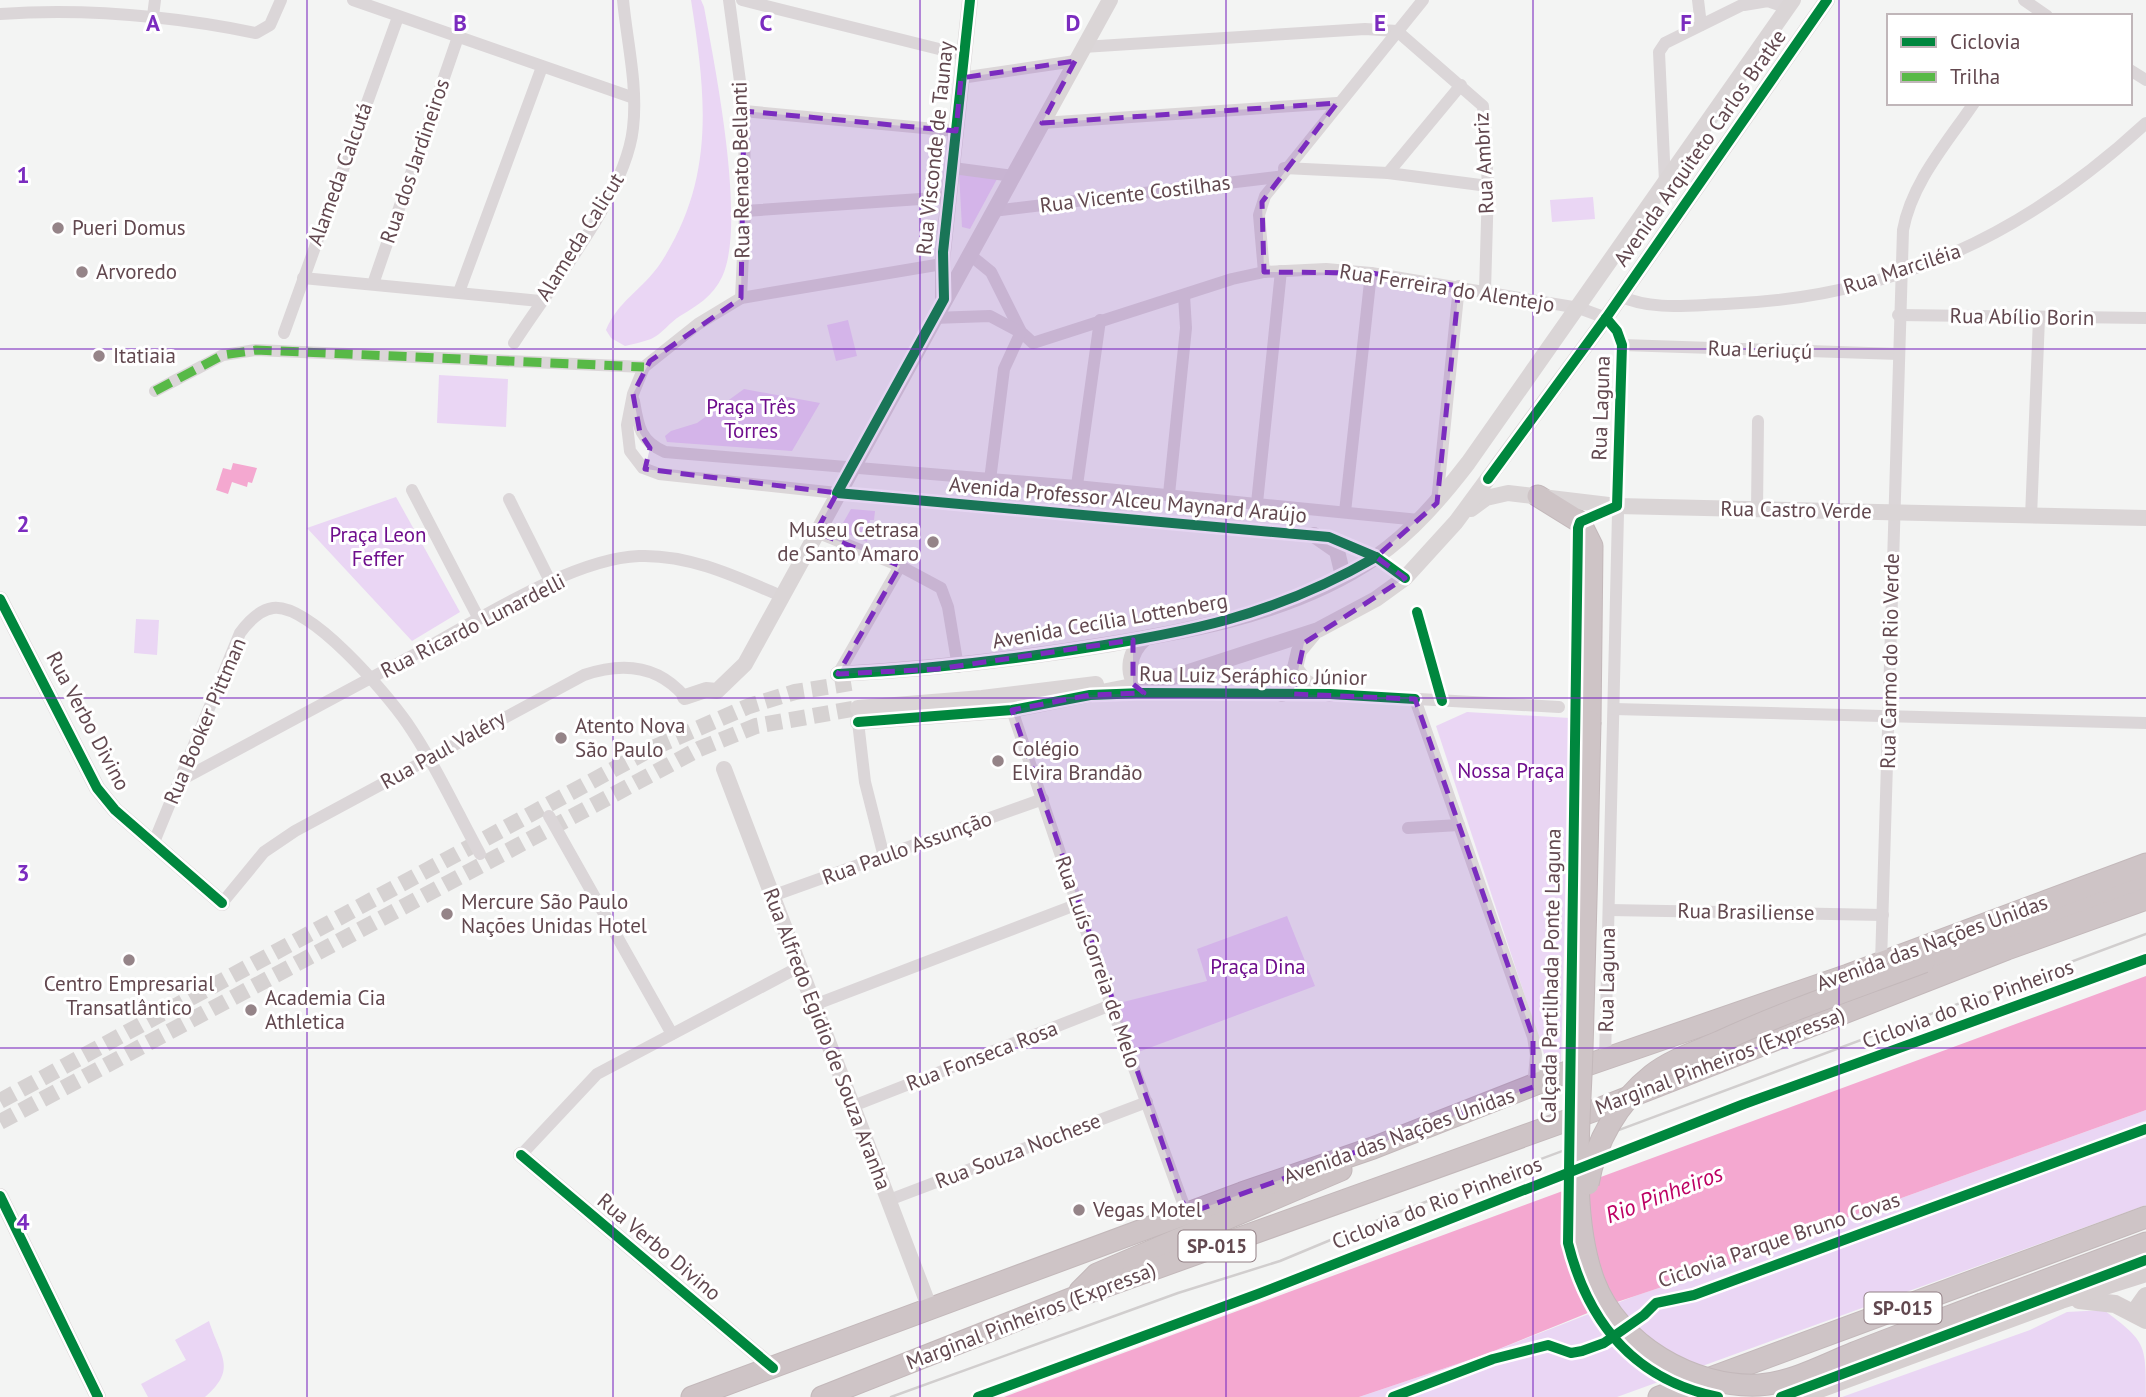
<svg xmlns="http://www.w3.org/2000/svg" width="2146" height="1397" font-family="'PT Sans',sans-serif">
<rect width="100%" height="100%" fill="#f3f4f3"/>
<g fill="#ead6f4">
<path d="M691,0H701L704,7C715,67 747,224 722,277C713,296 697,306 680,316C670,322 662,334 651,339C643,342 633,344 625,346L611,338L606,330C617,302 643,289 660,264C716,179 706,96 691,0Z"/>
<polygon points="959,173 997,179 970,229 962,227"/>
<polygon points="1593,197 1595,219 1552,222 1550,200"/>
<polygon points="848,320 857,356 836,361 827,325"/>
<polygon points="439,375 508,379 506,427 437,423"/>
<polygon points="744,389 820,403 792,451 667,442 665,436 671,431 697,423"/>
<polygon points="396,497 460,612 412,641 307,528"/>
<polygon points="851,509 875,511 874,520 870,520 867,542 839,530"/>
<polygon points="136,619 159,620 157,655 134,653"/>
<polygon points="1467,712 1570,718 1561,1065 1549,1069 1436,726"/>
<polygon points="1287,916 1315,986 1133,1054 1115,1004 1207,981 1197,949"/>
<polygon points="2146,1110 2146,1205 1617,1397 1359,1397 1484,1355 1635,1296 1749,1258 1821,1227"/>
<path d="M2104,1310C2146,1342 2146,1343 2146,1397H1842L2030,1330L2067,1312Z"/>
<path d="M209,1321C220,1356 238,1369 205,1397H148L141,1384L186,1360L175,1340Z"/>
</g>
<g fill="#f4a8d0">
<polygon points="233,463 257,468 252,483 248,482 247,487 232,482 228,494 216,490 223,468 231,470"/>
<polygon points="2146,976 2146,1110 1821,1227 1749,1258 1605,1306 1484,1355 1359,1397 1004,1397"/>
</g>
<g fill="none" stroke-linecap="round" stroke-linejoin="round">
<g stroke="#d6d2d2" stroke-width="16" stroke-dasharray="16 8" stroke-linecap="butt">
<polyline points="0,1101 653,748 749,706 795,692 857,682"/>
<polyline points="0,1122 699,749 756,726 858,708"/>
</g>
<g stroke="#c3b8ba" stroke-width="23">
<g id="highway">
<polyline points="1538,496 1580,522 1592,546 1590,722"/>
<polyline points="1924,962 2146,883"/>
<polyline points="1080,1291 1097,1274 1341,1170"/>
<polyline points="1982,1304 2146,1243"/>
<polyline points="692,1397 1242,1193 1373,1148 1564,1073 1848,975 2146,864"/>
<polyline points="822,1397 1073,1298 1596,1110 2007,949 2146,899"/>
<polyline points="1659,1397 2146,1217"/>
</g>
</g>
<g stroke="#dbd6d8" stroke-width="12">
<polyline points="353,0 634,98"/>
<polyline points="729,0 744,111 745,211 741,298"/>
<polyline points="742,0 963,55"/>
<polyline points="1698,0 1701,25"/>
<polyline points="2024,0 2047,16"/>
<polyline points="1744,5 1768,1 1787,8"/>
<path d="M0,14C87,8 172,16 256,33L270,25L281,0"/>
<polyline points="153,16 155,0"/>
<polyline points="1083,47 1365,29 1397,31 1483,106 1488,186 1485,291"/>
<polyline points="2130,70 2146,80"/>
<polyline points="961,78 1075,61"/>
<polyline points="744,111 956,131"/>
<polyline points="1042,123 1337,103"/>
<polyline points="953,168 1013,176"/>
<polyline points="1284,168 1388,173 1488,186"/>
<polyline points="1388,173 1461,85"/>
<polyline points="1665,182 1659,52 1665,43 1752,0"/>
<polyline points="745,211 950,197"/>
<polyline points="993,211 1277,177"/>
<polyline points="969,254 991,272 1021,332 1033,343 1232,279 1264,272 1326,269 1371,273 1579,308 1606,318 1617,331 1622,345 1605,1059"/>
<polyline points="942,264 741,298 698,324 644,367 633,394 627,425 630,451 643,468 659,474 837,493 1329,537 1376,557 1405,578"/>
<polyline points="1264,272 1259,215 1265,196 1423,0"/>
<polyline points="303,278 540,301"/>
<polyline points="373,284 458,37"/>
<polyline points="459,292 542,67"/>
<path d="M1620,296C1652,311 1691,305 1725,304C1892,298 2025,235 2146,123"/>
<polyline points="1898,315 2146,318"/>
<polyline points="933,318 990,316 1020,332"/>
<polyline points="284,333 398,17"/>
<path d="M514,343C551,285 626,195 633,128C638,86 627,42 623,0"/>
<polyline points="1622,345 1899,354"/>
<polyline points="155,391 223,355 256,350 644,367"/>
<path d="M634,401C638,426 640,441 665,452L1076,486L1419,520"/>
<polyline points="990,480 1004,369 1021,332"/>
<polyline points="412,490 479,619"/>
<polyline points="1169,494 1186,328 1184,295"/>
<polyline points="509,499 551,583"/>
<polyline points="1437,502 1459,286"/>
<polyline points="1257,503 1281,271"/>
<polyline points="1757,510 1758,421"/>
<polyline points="1345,512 1371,273"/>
<polyline points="1073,514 1100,320"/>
<polyline points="2031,517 2039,318"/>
<polyline points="816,532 900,566 941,588 948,607 958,667"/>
<polyline points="1417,612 1442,701"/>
<polyline points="838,674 900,566"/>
<polyline points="1137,693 1330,694 1559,707"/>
<polyline points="1415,699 1533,1037 1536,1055 1533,1087"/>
<polyline points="1614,709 2146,723"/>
<polyline points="1012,710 1111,1005 1187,1214"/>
<polyline points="858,722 865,782 884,857"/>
<path d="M181,780C261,737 341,694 421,651C478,620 574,558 639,556C689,554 737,577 781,596"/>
<polyline points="549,816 672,1034"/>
<polyline points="1408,828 1459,825"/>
<path d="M154,842L240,633C248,622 259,610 273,608C310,603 387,694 407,723C435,764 456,810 480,854"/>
<polyline points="772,896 1043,799"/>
<path d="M222,903L264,852L295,831L584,675C622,662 658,665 685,697"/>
<polyline points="1609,910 1883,915"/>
<path d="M1881,963L1903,230C1912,182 1947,143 1974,103"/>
<polyline points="814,1005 1078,904"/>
<polyline points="853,1106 1111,1005"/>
<polyline points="521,1155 597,1074 799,967"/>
<polyline points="889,1200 1147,1102"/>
</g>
<g stroke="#dad5d6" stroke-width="16">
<polyline points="943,297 943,252 970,0"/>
<polyline points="1471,509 1486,498 1508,493 1617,506 2146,518"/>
<polyline points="1314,535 1337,551 1343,576"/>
<polyline points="0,599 97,788 115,810 222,903"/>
<polyline points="1313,634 1299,651 1295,668 1305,682 1330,694"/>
<path d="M838,674C930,669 1020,659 1111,644C1202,628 1298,611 1376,557C1412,532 1441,498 1468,463L1793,0"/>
<path d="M1143,692C1124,676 1128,653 1145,638"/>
<polyline points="1282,694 1292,687 1295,668"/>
<polyline points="685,697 706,690 717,691 745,664 1110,0"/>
<polyline points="858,708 982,698 1096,684"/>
<polyline points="858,722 1012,710 1167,679 1318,630 1376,599 1405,578 1456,522 1606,318 1827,0"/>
<polyline points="724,769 930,1309"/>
<polyline points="521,1155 773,1368"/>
<polyline points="0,1196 98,1397"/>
</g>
<g stroke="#d6cfd0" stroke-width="18">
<polyline points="2079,1300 2115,1304 2146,1320"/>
<polyline points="2134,1313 2146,1296"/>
<polyline points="1798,1397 2061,1300 2146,1273"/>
</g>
<use href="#highway" stroke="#cec4c6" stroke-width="21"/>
<polyline stroke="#d1cece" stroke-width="2.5" points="891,1397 1178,1293 1280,1261 1393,1214 2146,934"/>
<g stroke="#c3b8ba" stroke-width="23" stroke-linecap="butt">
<g id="highway-bridge">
<path d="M1590,722C1588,831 1585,941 1582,1050C1580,1122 1569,1213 1594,1281C1618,1345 1693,1388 1759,1385C1791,1383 1824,1365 1854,1353C1896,1336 1939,1321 1982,1304"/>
<path d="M1588,1184C1595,1142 1618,1102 1652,1075C1671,1060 1696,1052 1719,1042C1786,1011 1855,988 1924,962"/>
</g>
</g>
<use href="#highway-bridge" stroke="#cec4c6" stroke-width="21"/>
<polyline stroke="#58b947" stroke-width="9" stroke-dasharray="18 9" stroke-linecap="butt" points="155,391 223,355 256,350 644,367"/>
<g stroke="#fff" stroke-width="15">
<g id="cycleway">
<polyline points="970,0 943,252 944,299 837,493 1329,537 1376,557 1405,578"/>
<path d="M1606,318L1617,331L1622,345L1617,506L1580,522L1578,528L1568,1243C1588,1323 1635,1380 1718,1397"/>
<polyline points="1488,479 1606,318 1827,0"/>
<polyline points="0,599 97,788 115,810 222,903"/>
<polyline points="1417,612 1442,701"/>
<path d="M838,674C917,670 993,662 1072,650C1187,633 1274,616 1376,557"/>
<polyline points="858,722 1012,710 1090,695 1143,693 1330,694 1415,699"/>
<polyline points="521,1155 773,1368"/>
<polyline points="0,1196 98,1397"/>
<polyline points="978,1397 1258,1294 1744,1104 2146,959"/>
<polyline points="1393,1397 1493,1359 1548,1345 1571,1353 1582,1351 1604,1343 1644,1315 1656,1303 1694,1295 2146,1129"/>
<polyline points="1781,1397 2146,1260"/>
</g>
</g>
<use href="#cycleway" stroke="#00873e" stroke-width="10"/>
</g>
<path fill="#7b2cbf" fill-opacity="0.2" stroke="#7b2cbf" stroke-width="5" stroke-dasharray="14 9" stroke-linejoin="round" d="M1075,61L1042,123L1337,103L1262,202L1264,272L1371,273L1459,286L1437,503L1376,557L1405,578L1304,643L1293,694L1415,699L1533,1037V1087L1187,1214L1012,710L1090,695L1144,693L1133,684V640L938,669L838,674L900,566L816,532L837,493L645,469L650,448L640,433L633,394L650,361L741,298L744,111L956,131L961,78Z"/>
<path fill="none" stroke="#7b2cbf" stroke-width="2" stroke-opacity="0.55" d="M307,0V1397M613,0V1397M920,0V1397M1226,0V1397M1533,0V1397M1839,0V1397M0,349H2146M0,698H2146M0,1048H2146"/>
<g fill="#958488" stroke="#fff" stroke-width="2.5">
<circle cx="58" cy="228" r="7"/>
<circle cx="82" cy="272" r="7"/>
<circle cx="99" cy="356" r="7"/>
<circle cx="933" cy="542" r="7"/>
<circle cx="561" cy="738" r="7"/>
<circle cx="998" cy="761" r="7"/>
<circle cx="447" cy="914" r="7"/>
<circle cx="129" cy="960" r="7"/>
<circle cx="251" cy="1010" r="7"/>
<circle cx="1079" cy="1210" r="7"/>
</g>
<g text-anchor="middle" stroke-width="6" stroke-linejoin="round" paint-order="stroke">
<g fill="#fff" stroke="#917f84" stroke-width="2">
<rect x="1178.5" y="1230.5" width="77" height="31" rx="5"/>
<rect x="1864.5" y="1292.5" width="77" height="31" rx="5"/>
</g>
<g font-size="19" font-weight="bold" fill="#62484f">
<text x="1217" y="1253">SP-015</text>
<text x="1903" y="1315">SP-015</text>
</g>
<g font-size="21" fill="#62484f" stroke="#fff">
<text transform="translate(935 148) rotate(-84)" y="7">Rua Visconde de Taunay</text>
<text transform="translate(1700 148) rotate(-55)" y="7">Avenida Arquiteto Carlos Bratke</text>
<text transform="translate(415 161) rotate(-71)" y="7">Rua dos Jardineiros</text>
<text transform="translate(1484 163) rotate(-93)" y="7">Rua Ambriz</text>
<text transform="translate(741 170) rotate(-91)" y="7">Rua Renato Bellanti</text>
<text transform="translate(340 174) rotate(-70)" y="7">Alameda Calcutá</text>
<text transform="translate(1135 194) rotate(-7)" y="7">Rua Vicente Costilhas</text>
<text transform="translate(580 237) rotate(-58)" y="7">Alameda Calicut</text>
<text transform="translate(1902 269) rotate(-18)" y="7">Rua Marciléia</text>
<text transform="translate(1447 288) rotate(9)" y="7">Rua Ferreira do Alentejo</text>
<text transform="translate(2022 317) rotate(1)" y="7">Rua Abílio Borin</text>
<text transform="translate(1760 350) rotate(2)" y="7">Rua Leriuçú</text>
<text transform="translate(1601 408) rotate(-88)" y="7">Rua Laguna</text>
<text transform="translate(1128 500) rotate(5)" y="7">Avenida Professor Alceu Maynard Araújo</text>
<text transform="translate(1796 510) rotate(1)" y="7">Rua Castro Verde</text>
<text transform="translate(1110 621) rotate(-10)" y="7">Avenida Cecília Lottenberg</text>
<text transform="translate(473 626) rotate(-27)" y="7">Rua Ricardo Lunardelli</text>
<text transform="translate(1890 661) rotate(-89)" y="7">Rua Carmo do Rio Verde</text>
<text transform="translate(1253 676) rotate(1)" y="7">Rua Luiz Seráphico Júnior</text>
<text transform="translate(88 721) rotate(62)" y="7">Rua Verbo Divino</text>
<text transform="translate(205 721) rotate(-67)" y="7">Rua Booker Pittman</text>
<text transform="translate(443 750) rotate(-29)" y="7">Rua Paul Valéry</text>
<text transform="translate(907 848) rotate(-20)" y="7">Rua Paulo Assunção</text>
<text transform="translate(1746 912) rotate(1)" y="7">Rua Brasiliense</text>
<text transform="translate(1932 943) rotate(-20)" y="7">Avenida das Nações Unidas</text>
<text transform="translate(1098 962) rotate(71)" y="7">Rua Luís Correia de Melo</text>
<text transform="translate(1551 976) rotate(-89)" y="7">Calçada Partilhada Ponte Laguna</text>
<text transform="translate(1607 980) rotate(-89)" y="7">Rua Laguna</text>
<text transform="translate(1968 1004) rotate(-20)" y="7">Ciclovia do Rio Pinheiros</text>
<text transform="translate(827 1039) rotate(69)" y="7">Rua Alfredo Egidio de Souza Aranha</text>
<text transform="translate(982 1056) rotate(-21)" y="7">Rua Fonseca Rosa</text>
<text transform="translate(1720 1061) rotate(-21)" y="7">Marginal Pinheiros (Expressa)</text>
<text transform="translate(1399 1136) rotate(-20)" y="7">Avenida das Nações Unidas</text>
<text transform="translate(1018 1151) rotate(-21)" y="7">Rua Souza Nochese</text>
<text transform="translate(1437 1203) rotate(-21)" y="7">Ciclovia do Rio Pinheiros</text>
<text transform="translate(1779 1240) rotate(-19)" y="7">Ciclovia Parque Bruno Covas</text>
<text transform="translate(659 1247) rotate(40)" y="7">Rua Verbo Divino</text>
<text transform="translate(1031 1316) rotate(-21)" y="7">Marginal Pinheiros (Expressa)</text>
</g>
<g font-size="21" fill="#62484f" stroke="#fff" text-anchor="start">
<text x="72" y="235">Pueri Domus</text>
<text x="96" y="279">Arvoredo</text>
<text x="113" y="363">Itatiaia</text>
<text x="919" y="537" text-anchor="end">Museu Cetrasa<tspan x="919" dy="24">de Santo Amaro</tspan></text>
<text x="575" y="733">Atento Nova<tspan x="575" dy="24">São Paulo</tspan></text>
<text x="1012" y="756">Colégio<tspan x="1012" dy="24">Elvira Brandão</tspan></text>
<text x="461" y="909">Mercure São Paulo<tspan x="461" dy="24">Nações Unidas Hotel</tspan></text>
<text x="129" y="991" text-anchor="middle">Centro Empresarial<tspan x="129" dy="24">Transatlântico</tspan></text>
<text x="265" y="1005">Academia Cia<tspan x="265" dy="24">Athletica</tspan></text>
<text x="1093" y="1217">Vegas Motel</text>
</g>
<g font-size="21" fill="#6f0e8d" stroke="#fff">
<text x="751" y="414">Praça Três<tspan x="751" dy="24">Torres</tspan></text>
<text x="378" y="542">Praça Leon<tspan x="378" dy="24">Feffer</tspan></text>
<text x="1511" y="778">Nossa Praça</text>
<text x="1258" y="974">Praça Dina</text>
</g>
<g font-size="23" font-style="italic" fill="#bd0063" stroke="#fff">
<text transform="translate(1664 1194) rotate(-21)" y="8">Rio Pinheiros</text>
</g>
</g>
<g font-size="23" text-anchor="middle" font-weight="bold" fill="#7b2cbf" stroke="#fff" stroke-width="6" stroke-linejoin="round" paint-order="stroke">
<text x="153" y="31">A</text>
<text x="460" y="31">B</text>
<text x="766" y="31">C</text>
<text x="1073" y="31">D</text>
<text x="1380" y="31">E</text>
<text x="1686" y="31">F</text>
<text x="23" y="183">1</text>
<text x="23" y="532">2</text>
<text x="23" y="881">3</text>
<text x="23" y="1230">4</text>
</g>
<rect x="1887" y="14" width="245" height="91" fill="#ffffff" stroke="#c0b6b9" stroke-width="2"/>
<rect x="1901" y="37" width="35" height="10" fill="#00873e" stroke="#c0b6b9" stroke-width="2"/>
<text x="1950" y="49" font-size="21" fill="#62484f">Ciclovia</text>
<rect x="1901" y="72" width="35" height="10" fill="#58b947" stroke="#c0b6b9" stroke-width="2"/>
<text x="1950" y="84" font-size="21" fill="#62484f">Trilha</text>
</svg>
